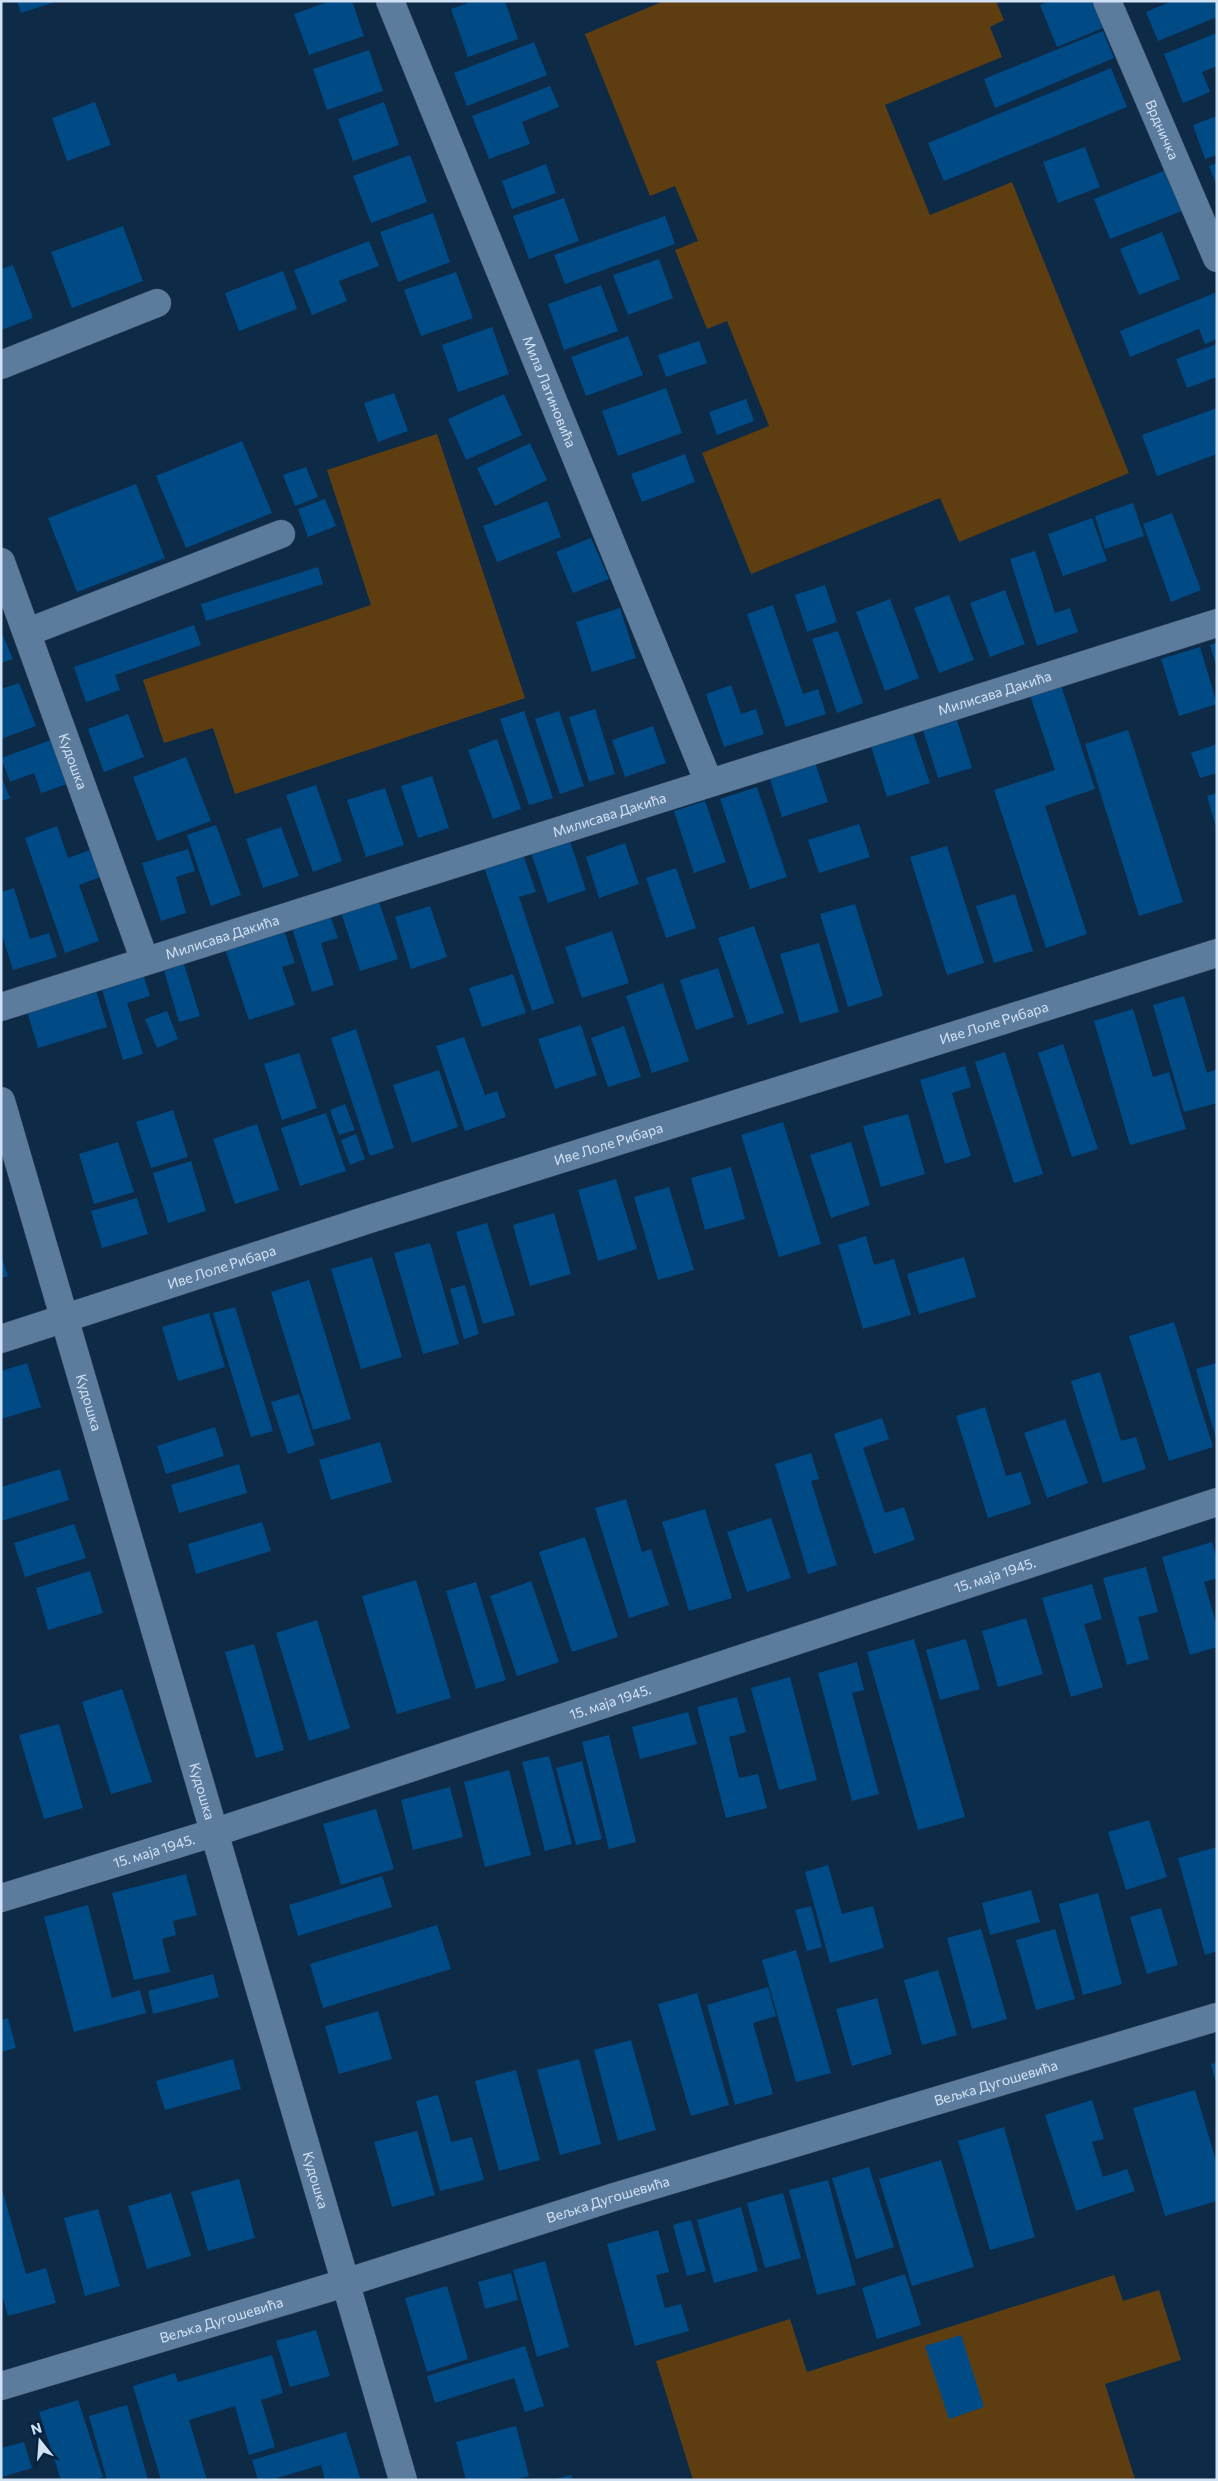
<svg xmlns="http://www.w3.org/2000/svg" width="1218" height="2481" font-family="Commissioner,sans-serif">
<rect width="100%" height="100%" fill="#0d2a47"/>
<g fill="#5e3e11">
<polygon points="664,1 996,1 1004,20 990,27 1002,57 885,105 930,215 1012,182 1129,473 959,542 940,498 751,574 702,453 769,426 727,321 707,329 675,250 698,241 675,186 650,196 585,34"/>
<polygon points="437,434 525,698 235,794 213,728 164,743 143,680 371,605 327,470"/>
<polygon points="1114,2275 1123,2301 1159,2290 1181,2360 1105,2384 1135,2479 693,2480 656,2361 790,2319 807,2372"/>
</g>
<g fill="#004b86">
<polygon points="17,1 55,1 55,2 21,13"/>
<polygon points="330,1 352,1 364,36 309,55 294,14"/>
<polygon points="473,1 505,1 518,39 468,57 451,9"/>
<polygon points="1050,1 1092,1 1103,28 1057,47 1040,5"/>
<polygon points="1172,1 1217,1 1217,17 1158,41 1146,12"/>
<polygon points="1103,31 1114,58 995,108 984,79"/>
<polygon points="1217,33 1217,66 1202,72 1210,92 1183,103 1164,54"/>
<polygon points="534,42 547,75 467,106 454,73"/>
<polygon points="369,50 383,91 327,110 313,69"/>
<polygon points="1111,68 1127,107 944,181 928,143"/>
<polygon points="550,86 559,107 522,122 530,144 489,159 472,116"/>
<polygon points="95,102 111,145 67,161 52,118"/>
<polygon points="384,102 399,145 353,161 338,119"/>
<polygon points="1217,116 1217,155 1205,159 1193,125"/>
<polygon points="1085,147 1100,187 1058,203 1043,162"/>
<polygon points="410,155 427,202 371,223 353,176"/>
<polygon points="1217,163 1217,186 1209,166"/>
<polygon points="546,164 556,193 512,209 502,181"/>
<polygon points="1166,170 1182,211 1110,239 1094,199"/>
<polygon points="564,198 579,241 529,259 513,216"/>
<polygon points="433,213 450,262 398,282 380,232"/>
<polygon points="665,216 675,244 565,284 554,255"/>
<polygon points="123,226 143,281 72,308 51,252"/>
<polygon points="1162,232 1180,279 1139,295 1120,249"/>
<polygon points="369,241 379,266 339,281 347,301 312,315 294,270"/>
<polygon points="659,259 673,298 628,315 613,275"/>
<polygon points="13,265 33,318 1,330 1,269"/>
<polygon points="283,271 297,309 239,331 225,293"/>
<polygon points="456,272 473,318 421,336 404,290"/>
<polygon points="601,285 618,331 564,350 548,304"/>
<polygon points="1215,293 1217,339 1205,344 1199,329 1130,357 1120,331"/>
<polygon points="492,327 509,374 458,392 442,345"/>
<polygon points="628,336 643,375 586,396 571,357"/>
<polygon points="699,341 707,363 666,377 658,355"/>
<polygon points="1217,344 1217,377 1187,388 1176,359"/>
<polygon points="666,388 682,433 618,456 602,411"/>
<polygon points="394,393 408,431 378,442 364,403"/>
<polygon points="504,394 522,435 466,460 448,419"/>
<polygon points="746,399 754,421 717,435 709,412"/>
<polygon points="1217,408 1217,454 1157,476 1142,435"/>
<polygon points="242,441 272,513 186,548 156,476"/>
<polygon points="530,443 547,480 495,506 477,468"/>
<polygon points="685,454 695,482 642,502 631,474"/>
<polygon points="306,467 318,497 295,506 283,475"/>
<polygon points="136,484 165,558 77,592 48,518"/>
<polygon points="325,499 336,526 308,537 298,509"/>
<polygon points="547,501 561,537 497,562 483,526"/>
<polygon points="1133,503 1144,536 1105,549 1095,516"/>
<polygon points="1172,513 1201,590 1171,602 1143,524"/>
<polygon points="1092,518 1107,561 1063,576 1048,534"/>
<polygon points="591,538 609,579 573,593 556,552"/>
<polygon points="1035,551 1055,613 1070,608 1078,632 1037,646 1010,559"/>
<polygon points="318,567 323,584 206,621 201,604"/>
<polygon points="825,585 837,622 807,632 795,595"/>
<polygon points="1005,590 1025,644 990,657 970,603"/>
<polygon points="949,595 974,660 939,673 914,608"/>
<polygon points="890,599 919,678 885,691 856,612"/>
<polygon points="773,605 803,694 818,689 826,714 786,727 747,614"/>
<polygon points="620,608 636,658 592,672 576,622"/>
<polygon points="194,625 201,645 115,675 120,690 86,702 74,667"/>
<polygon points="1,631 13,659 1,663"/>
<polygon points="838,631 863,703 837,713 812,639"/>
<polygon points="1217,643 1217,665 1216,665 1210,645"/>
<polygon points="1200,647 1217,704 1179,716 1161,659"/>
<polygon points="1059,679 1095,789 1045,806 1087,934 1046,948 994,790 1055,770 1028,689"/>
<polygon points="19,683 36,726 1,739 1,689"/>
<polygon points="731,685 741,714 756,709 764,734 724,747 706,694"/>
<polygon points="595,709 615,774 589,782 569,717"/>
<polygon points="524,711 553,798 529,805 500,719"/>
<polygon points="559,711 584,786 560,794 535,719"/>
<polygon points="128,714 144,757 104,772 88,729"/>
<polygon points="957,720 972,768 938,778 923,730"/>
<polygon points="653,726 666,763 625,777 612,740"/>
<polygon points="911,726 930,783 887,797 869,740"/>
<polygon points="1128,730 1183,902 1139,916 1085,744"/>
<polygon points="497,739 521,809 493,819 468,750"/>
<polygon points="51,740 67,784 41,793 34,773 10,782 1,758"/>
<polygon points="1217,744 1217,773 1200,778 1191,753"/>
<polygon points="186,757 211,821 157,841 133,777"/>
<polygon points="814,759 828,802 782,817 768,773"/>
<polygon points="1,776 10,798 1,801"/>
<polygon points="432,776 449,828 418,838 401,786"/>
<polygon points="316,785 342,861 313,872 286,795"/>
<polygon points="757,787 787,877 750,889 720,799"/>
<polygon points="385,788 404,845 366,857 347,800"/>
<polygon points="1217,793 1217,827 1216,827 1207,796"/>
<polygon points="705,801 726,862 694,873 674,811"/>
<polygon points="859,824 870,857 819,873 808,840"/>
<polygon points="216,825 241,895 211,906 187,835"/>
<polygon points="57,826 68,858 90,850 100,877 79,885 99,941 65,953 25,838"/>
<polygon points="281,827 299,876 263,888 246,839"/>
<polygon points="569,838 586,890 548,903 530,850"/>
<polygon points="625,843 639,884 599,898 586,857"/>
<polygon points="947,846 984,963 947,975 910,857"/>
<polygon points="188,849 195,871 176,877 186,913 161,921 142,863"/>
<polygon points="523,854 536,892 519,897 554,1003 532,1011 484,867"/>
<polygon points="676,868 696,928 666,938 646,878"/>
<polygon points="14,888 30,939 49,933 57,957 13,970 1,932 1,892"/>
<polygon points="1015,894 1033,951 994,963 976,906"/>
<polygon points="378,899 398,959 360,971 341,912"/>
<polygon points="855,904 883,996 848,1007 820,914"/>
<polygon points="430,906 447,957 411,969 395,917"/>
<polygon points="330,915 338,938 321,943 334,985 312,992 292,928"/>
<polygon points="754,926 784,1013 748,1025 718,938"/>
<polygon points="284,930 295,963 282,967 295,1005 249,1020 225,949"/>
<polygon points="612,931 629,983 582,998 565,947"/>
<polygon points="819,943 839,1012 800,1023 780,954"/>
<polygon points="184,964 200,1016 179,1022 164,971"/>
<polygon points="718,968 734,1017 696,1030 680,980"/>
<polygon points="143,974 150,996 127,1003 143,1054 123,1060 101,986"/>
<polygon points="513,974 526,1013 482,1027 469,988"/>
<polygon points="663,983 689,1061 652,1073 626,996"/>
<polygon points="95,987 107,1027 38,1048 26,1008"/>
<polygon points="1184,996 1207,1073 1217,1069 1217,1103 1184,1112 1153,1005"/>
<polygon points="1133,1009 1153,1077 1169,1072 1186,1129 1130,1145 1094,1021"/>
<polygon points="167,1011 178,1039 157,1048 145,1019"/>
<polygon points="581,1025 597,1075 555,1089 538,1039"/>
<polygon points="624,1026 641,1077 608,1087 591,1038"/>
<polygon points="356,1029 394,1148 370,1156 331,1038"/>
<polygon points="464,1037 485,1095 497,1091 506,1117 465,1131 436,1046"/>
<polygon points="1063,1044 1098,1149 1072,1157 1038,1053"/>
<polygon points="1005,1052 1043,1174 1014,1183 975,1062"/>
<polygon points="299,1053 317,1108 282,1120 264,1064"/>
<polygon points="965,1066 971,1087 952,1093 971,1156 945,1164 920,1080"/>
<polygon points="439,1070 458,1127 412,1143 393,1085"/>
<polygon points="345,1104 355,1130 339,1135 330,1110"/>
<polygon points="173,1110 188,1157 151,1168 136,1122"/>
<polygon points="326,1113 346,1171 300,1186 281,1128"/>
<polygon points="908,1114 925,1174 881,1187 863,1126"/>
<polygon points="783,1122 821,1244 779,1257 741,1135"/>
<polygon points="257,1124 279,1190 235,1204 213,1139"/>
<polygon points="356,1134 365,1159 350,1165 341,1140"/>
<polygon points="118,1142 134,1192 94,1204 79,1154"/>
<polygon points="851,1142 870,1205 831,1218 810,1155"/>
<polygon points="191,1161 206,1211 168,1223 153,1173"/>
<polygon points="731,1167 745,1219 705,1230 691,1178"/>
<polygon points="616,1179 637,1249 598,1261 578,1190"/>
<polygon points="669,1187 694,1270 658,1280 634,1197"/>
<polygon points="137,1198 148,1234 102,1248 91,1211"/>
<polygon points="554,1213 571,1274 530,1286 513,1225"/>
<polygon points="487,1223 515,1315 483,1324 456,1232"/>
<polygon points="866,1236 874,1265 894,1259 911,1315 863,1329 838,1245"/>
<polygon points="430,1243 459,1344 423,1354 394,1253"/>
<polygon points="1,1255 8,1276 1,1278"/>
<polygon points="372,1257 402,1357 361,1369 331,1269"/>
<polygon points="964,1257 976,1297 919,1314 907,1274"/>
<polygon points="309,1280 351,1419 313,1430 271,1292"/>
<polygon points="465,1285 479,1334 464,1339 450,1289"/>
<polygon points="235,1307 273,1431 251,1437 213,1313"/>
<polygon points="209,1313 225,1367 178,1381 162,1327"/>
<polygon points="1174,1322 1213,1447 1169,1461 1129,1336"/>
<polygon points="27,1363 41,1407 1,1419 1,1371"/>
<polygon points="1217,1363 1217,1439 1216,1439 1196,1369"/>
<polygon points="1100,1372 1121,1441 1136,1437 1146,1469 1103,1483 1071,1381"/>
<polygon points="299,1394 315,1445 288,1454 271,1402"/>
<polygon points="985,1407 1006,1476 1021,1472 1031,1504 988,1518 956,1416"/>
<polygon points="882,1418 889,1439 863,1448 885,1513 904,1507 915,1540 874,1554 834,1434"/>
<polygon points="1065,1419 1088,1483 1047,1498 1024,1433"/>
<polygon points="215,1427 224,1456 166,1474 157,1446"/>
<polygon points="380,1442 392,1482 331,1500 319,1460"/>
<polygon points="811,1453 819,1479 811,1481 837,1565 808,1574 775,1464"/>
<polygon points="239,1464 247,1493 179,1513 171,1485"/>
<polygon points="60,1469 69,1500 1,1521 1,1487"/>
<polygon points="626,1499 642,1552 651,1549 669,1605 629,1618 595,1508"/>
<polygon points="705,1509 732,1598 689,1611 662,1522"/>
<polygon points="771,1518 791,1578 747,1592 727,1532"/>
<polygon points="262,1522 271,1551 196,1574 188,1544"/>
<polygon points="74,1524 86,1558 25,1577 14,1543"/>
<polygon points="585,1537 618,1637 572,1652 539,1552"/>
<polygon points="1212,1542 1217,1559 1217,1578 1204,1582 1217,1626 1217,1647 1190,1655 1162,1557"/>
<polygon points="1146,1567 1158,1612 1138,1617 1149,1659 1127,1665 1103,1578"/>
<polygon points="90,1571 103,1613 48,1630 36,1588"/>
<polygon points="416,1580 451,1698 397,1714 362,1596"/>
<polygon points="531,1581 559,1662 517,1676 490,1596"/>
<polygon points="476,1582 506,1680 476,1689 446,1591"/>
<polygon points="1092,1584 1102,1619 1084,1624 1103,1687 1071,1697 1042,1598"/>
<polygon points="1026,1618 1043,1674 998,1687 982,1631"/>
<polygon points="317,1620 350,1728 309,1741 276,1633"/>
<polygon points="914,1639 965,1817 918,1830 867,1652"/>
<polygon points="966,1639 980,1689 940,1700 926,1650"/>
<polygon points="254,1644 284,1750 256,1758 225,1652"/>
<polygon points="857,1662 864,1690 852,1693 879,1794 852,1801 818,1673"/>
<polygon points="790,1677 817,1780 779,1790 751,1688"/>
<polygon points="122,1689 152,1782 111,1794 82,1702"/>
<polygon points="737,1697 746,1732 729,1737 739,1778 758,1774 767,1808 726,1818 697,1707"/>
<polygon points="688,1712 697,1744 640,1759 632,1727"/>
<polygon points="59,1724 83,1808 44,1819 19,1735"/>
<polygon points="609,1735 636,1842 609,1849 582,1742"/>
<polygon points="549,1756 572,1844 545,1851 522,1762"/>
<polygon points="582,1761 602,1839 576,1845 556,1768"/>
<polygon points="509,1770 531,1855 485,1867 464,1782"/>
<polygon points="450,1787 463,1837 413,1850 401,1800"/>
<polygon points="376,1809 394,1869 341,1885 323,1824"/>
<polygon points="1149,1820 1167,1877 1126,1890 1108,1832"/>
<polygon points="1217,1847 1217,1951 1205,1955 1178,1858"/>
<polygon points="828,1865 842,1914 873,1906 884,1948 830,1963 805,1872"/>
<polygon points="186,1874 197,1915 173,1921 176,1935 162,1939 170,1972 134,1980 112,1893"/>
<polygon points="382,1876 392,1907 298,1936 289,1905"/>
<polygon points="1031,1890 1040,1922 990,1935 982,1903"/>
<polygon points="1098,1893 1122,1984 1083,1995 1059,1904"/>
<polygon points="88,1905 112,1998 140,1990 146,2013 74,2032 44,1917"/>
<polygon points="811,1906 822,1947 807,1951 795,1910"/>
<polygon points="1161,1908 1178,1965 1147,1974 1130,1917"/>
<polygon points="437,1925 451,1969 323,2008 310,1964"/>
<polygon points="981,1929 1007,2019 972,2029 947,1938"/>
<polygon points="1055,1929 1075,1999 1036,2010 1016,1940"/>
<polygon points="796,1950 831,2073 796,2082 762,1960"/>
<polygon points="938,1970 957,2035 922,2045 904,1980"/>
<polygon points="213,1974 219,1997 153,2014 148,1991"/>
<polygon points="768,1987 776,2016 753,2023 773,2094 735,2105 707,2005"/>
<polygon points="697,1993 729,2105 691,2116 658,2004"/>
<polygon points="877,1998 892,2054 852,2066 836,2009"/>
<polygon points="378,2011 392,2059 339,2074 325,2026"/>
<polygon points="8,2018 16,2048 1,2052 1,2020"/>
<polygon points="631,2040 656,2130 618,2141 594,2050"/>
<polygon points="233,2059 241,2089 165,2110 156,2081"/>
<polygon points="579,2059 601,2144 560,2155 537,2070"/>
<polygon points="1217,2063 1217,2082 1216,2082 1211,2064"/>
<polygon points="516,2070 540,2160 499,2171 475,2081"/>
<polygon points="1195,2090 1217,2164 1217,2201 1165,2216 1133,2108"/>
<polygon points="438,2095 451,2142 472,2137 484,2180 440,2191 416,2101"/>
<polygon points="1092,2100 1104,2139 1092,2142 1103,2177 1127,2169 1135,2191 1076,2211 1045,2115"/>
<polygon points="1004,2127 1035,2237 990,2250 958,2141"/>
<polygon points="417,2131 435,2195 392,2207 374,2142"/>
<polygon points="941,2160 974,2267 912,2286 879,2179"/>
<polygon points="869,2167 894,2247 856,2259 832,2178"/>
<polygon points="239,2179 255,2238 208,2251 191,2192"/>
<polygon points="828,2180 856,2285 817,2295 789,2190"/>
<polygon points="2,2189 26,2274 46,2268 56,2303 8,2316 1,2292"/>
<polygon points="171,2193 191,2256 147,2269 128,2206"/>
<polygon points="783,2193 801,2258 765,2268 747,2203"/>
<polygon points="741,2207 758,2271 714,2283 697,2220"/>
<polygon points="98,2209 120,2286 85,2296 64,2218"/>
<polygon points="691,2220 706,2271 687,2276 673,2225"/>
<polygon points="658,2230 669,2272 656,2275 665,2308 681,2304 689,2331 635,2346 607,2244"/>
<polygon points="545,2261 569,2347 537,2357 513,2270"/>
<polygon points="511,2273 518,2300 485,2309 478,2282"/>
<polygon points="905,2274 921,2325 877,2339 862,2288"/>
<polygon points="447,2286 468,2359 427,2372 405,2298"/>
<polygon points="316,2330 330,2376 290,2387 276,2341"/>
<polygon points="961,2335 984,2407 949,2419 925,2346"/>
<polygon points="525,2346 544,2406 525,2412 514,2378 435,2403 427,2376"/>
<polygon points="272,2355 283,2393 261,2400 275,2447 249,2455 235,2406 189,2420 207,2480 161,2480 133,2386 175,2373 178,2382"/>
<polygon points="78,2400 103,2477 96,2480 61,2480 39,2412"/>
<polygon points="127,2405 148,2480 107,2480 89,2416"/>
<polygon points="516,2426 529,2476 514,2480 466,2480 456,2442"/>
<polygon points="346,2432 360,2478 325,2480 321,2465 277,2478 278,2480 258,2480 252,2460"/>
<polygon points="24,2442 32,2468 2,2477 1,2448"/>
<polygon points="571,2475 573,2480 556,2480 555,2479"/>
</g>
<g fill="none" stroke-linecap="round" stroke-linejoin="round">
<g stroke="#32445c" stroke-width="29">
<g id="minor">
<path id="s1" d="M390,1L709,783"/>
<path id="s2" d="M1107,1L1217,258"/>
<polyline points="1,365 157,303"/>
<path id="s3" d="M1,562L145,961"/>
<polyline points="28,632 281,534"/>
<path id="s4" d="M1,1007L1217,623"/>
<path id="s5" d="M1,1101L403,2480"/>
<path id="s6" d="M1,1339L373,1218L1217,953"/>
<path id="s7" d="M1,1898L216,1832L1217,1502"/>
<path id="s8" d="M1,2386L345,2283L614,2197L1217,2017"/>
</g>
</g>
<use href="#minor" stroke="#5c7c9d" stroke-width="28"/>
</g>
<g text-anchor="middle" stroke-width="4.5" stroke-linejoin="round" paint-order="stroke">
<g font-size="14" fill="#d1e2f5" stroke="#04203c">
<text dy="5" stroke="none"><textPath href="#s2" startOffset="140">Врдничка</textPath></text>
<text dy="5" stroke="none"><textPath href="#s1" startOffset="422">Мила Латиновића</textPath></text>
<text dy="5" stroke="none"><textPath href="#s4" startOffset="1042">Милисава Дакића</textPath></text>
<text dy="5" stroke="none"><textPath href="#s3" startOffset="212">Кудошка</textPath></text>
<text dy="5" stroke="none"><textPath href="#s4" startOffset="638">Милисава Дакића</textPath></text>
<text dy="5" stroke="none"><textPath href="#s4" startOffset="232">Милисава Дакића</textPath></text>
<text dy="5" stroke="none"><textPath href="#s6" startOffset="1042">Иве Лоле Рибара</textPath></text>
<text dy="5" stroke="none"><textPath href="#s6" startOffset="638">Иве Лоле Рибара</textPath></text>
<text dy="5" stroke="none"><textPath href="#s6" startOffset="232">Иве Лоле Рибара</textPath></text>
<text dy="5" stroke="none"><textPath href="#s5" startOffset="314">Кудошка</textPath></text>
<text dy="5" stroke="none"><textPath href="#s7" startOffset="1045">15. маја 1945.</textPath></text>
<text dy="5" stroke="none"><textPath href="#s7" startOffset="640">15. маја 1945.</textPath></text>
<text dy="5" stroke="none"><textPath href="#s5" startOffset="719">Кудошка</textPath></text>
<text dy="5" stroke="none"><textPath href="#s7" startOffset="160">15. маја 1945.</textPath></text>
<text dy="5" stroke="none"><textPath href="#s8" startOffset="1040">Вељка Дугошевића</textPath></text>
<text dy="5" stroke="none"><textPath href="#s5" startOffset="1124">Кудошка</textPath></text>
<text dy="5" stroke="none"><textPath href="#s8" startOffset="635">Вељка Дугошевића</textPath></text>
<text dy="5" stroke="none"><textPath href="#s8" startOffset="230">Вељка Дугошевића</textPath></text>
</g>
</g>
<rect width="1218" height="2481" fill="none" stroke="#d1e2f5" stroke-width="5"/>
<g transform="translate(40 2441) rotate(343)" stroke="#04203c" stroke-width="4" paint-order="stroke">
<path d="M0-4L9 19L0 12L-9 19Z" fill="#d1e2f5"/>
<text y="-8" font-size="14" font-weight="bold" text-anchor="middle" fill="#d1e2f5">N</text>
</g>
</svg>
